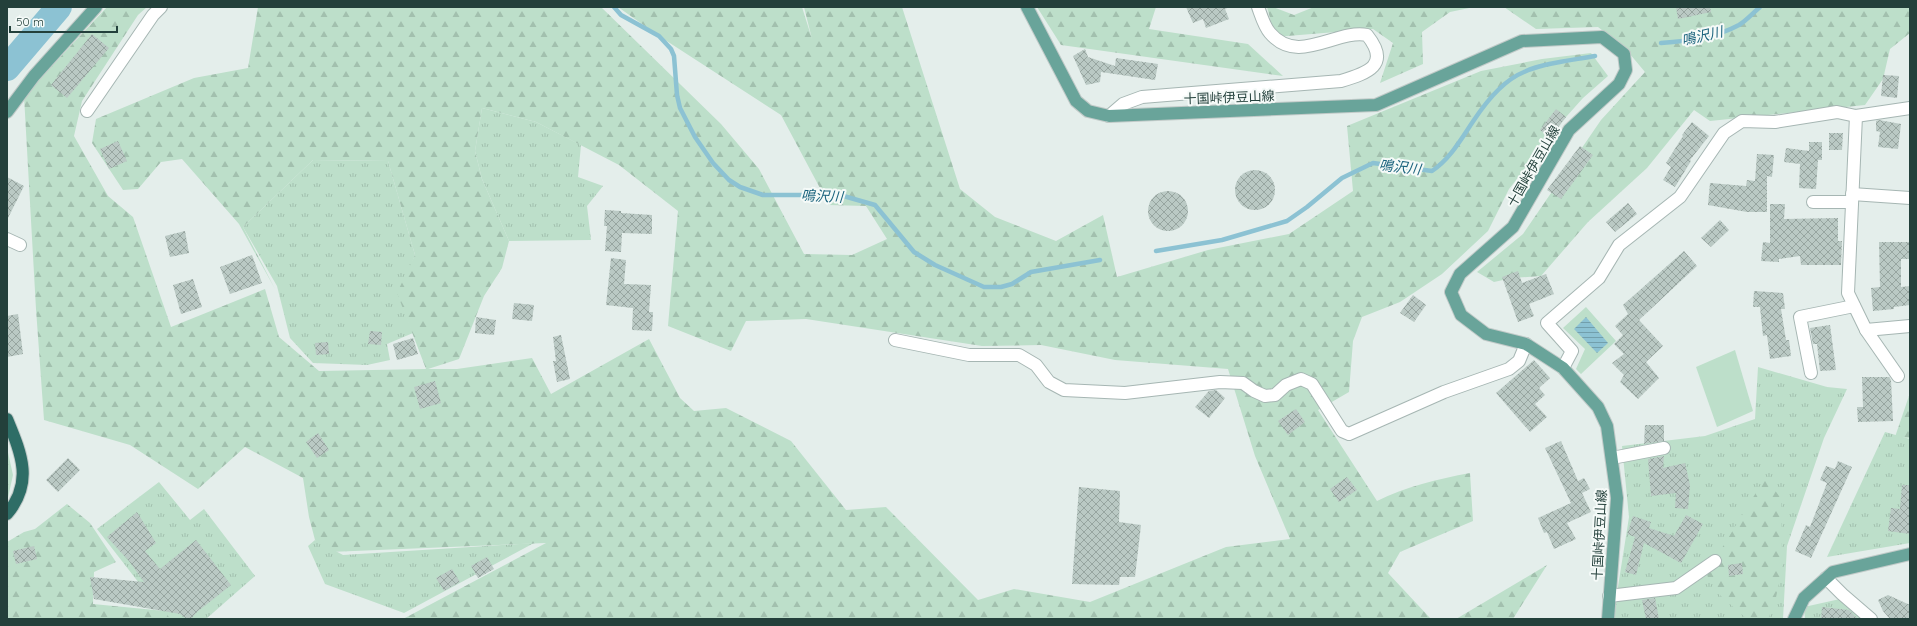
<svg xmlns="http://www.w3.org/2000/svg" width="1917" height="626" font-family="Quicksand,'Noto Sans JP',sans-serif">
<defs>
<pattern id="grass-tufts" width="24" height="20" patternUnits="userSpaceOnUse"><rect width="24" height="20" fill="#bddfca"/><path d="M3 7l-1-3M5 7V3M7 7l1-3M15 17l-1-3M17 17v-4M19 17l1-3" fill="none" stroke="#a2c0ae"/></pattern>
<pattern id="forest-firs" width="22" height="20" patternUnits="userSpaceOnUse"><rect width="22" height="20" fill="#bddfca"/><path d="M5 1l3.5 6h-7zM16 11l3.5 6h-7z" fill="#a2c0ae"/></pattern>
<pattern id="water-rules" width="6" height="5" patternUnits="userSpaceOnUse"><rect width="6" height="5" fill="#8cc2d3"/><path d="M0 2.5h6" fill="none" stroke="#729fac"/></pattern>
<pattern id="building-cross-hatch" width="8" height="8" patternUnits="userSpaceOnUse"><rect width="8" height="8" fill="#bac9c4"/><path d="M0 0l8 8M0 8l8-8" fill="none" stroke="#97a5a0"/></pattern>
</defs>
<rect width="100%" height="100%" fill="#e4eeeb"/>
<g fill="url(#grass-tufts)">
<polygon points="482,108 536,122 581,145 578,177 603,186 587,206 591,240 509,241 482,179 475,151"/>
<polygon points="313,160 388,161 415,255 399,297 413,333 387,344 390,360 367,365 313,363 290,338 277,286 243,227"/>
<polygon points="1758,367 1827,387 1847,389 1824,438 1787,546 1783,619 1615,619 1614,612 1629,517 1622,446 1705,436 1755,419"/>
<polygon points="1885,432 1910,439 1910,543 1827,557"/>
<polygon points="7,448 13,475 7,502"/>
<polygon points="159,482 190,520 204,509 255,576 206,619 167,619 97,529"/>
<polygon points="315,540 343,555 534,543 404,613 325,584 308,546"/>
<polygon points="1840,599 1873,619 1805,619 1804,607"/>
</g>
<g fill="url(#forest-firs)" fill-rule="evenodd">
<path d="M107,7H147L138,15L82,101L74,136L108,196L133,217L171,327L265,289L279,337L319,371L426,369L397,293L415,255L388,161L313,160L243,227L275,289L239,224L182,159L161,162L138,189L123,190L92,143L96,119L194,78L248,68L258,7H601L721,124L759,169L804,254L852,255L887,239L866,206L829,205L781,115L659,36L618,7H802L812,39L804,7H902L960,189L995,217L1056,241L1103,215L1117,277L1208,250L1289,234L1353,191L1347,126L1481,71L1542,59L1591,53L1608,76L1583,98L1566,117L1509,189L1488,231L1442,274L1400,302L1362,317L1353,341L1349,392L1318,410L1377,501C1405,487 1438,479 1470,473L1473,521L1400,552L1388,573L1431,619H403L546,543L330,552L315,540L309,517L303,478L245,447L198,489L130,445L44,420L36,309L24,96ZM482,108L536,122L619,165L678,211L668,326L731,351L746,321L806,319L982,346L1041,345L1115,360L1228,369L1255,456L1290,539L1226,547L1090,602L1014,589L978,600L886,507L846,510L791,441L726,408L694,411L680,398L649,339L551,394L532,358L457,369H428L459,359L484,296L502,268L509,241L482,179L475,151Z"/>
<polygon points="1037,7 1156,7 1149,29 1248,44 1283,76 1061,45"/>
<polygon points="1267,7 1273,7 1294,15 1314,7 1474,7 1450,12 1422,32 1423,64 1380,83 1393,43 1373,29 1275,37"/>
<polygon points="1504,7 1910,7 1910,33 1890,49 1883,79 1865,105 1710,121 1694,110 1647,168 1588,222 1541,276 1512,278 1494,282 1477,272 1523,234 1601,120 1645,72 1624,47 1598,27 1536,29"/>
<polygon points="1910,393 1910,438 1895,437"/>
<polygon points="1765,478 1781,498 1782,569 1775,602 1768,619 1747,619 1721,596 1706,574"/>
<polygon points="67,504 90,523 116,562 94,572 93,604 165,611 170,619 7,619 7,542 24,532 35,529"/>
<polygon points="1547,565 1513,619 1456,619"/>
</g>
<g fill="#bddfca">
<polygon points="1586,307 1616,341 1581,374 1576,369 1585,349 1563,328"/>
<polygon points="1735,350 1753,411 1717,427 1696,367"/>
</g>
<polygon fill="url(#water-rules)" points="1586,317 1608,343 1597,353 1574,329"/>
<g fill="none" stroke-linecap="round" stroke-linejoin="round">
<g stroke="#8cc2d3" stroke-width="4.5">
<polyline points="614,7 621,15 659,36 671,49 674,56 677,95 680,108 695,137 713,163 729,180 740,187 763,195 840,195 875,205 914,252 935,265 984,287 1001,287 1012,284 1031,272 1100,260"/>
<path d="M1661,43C1687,41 1715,38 1739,25C1746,21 1753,13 1760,7"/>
<path d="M1156,251L1222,240L1287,221L1307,207L1342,178L1373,163L1432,171C1451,158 1461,139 1474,120C1486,102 1504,80 1524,72C1543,63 1574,60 1595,56"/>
</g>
<polyline stroke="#8cc2d3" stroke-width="26" points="7,68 59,7"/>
</g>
<g fill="url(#building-cross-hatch)">
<polygon points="1186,7 1230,7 1225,9 1229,19 1206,28 1203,19 1193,23"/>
<polygon points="1676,7 1710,7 1711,12 1678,19"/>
<polygon points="92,34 109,48 67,98 51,85"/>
<polygon points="1085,49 1088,57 1115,66 1116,58 1158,64 1155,80 1101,72 1100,82 1086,85 1073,56"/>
<polygon points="1883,75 1899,76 1897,98 1881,96"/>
<polygon points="1556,109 1566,117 1550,138 1540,130"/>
<polygon points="1879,120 1901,124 1898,149 1878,147 1880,132 1876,131 1876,121"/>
<polygon points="1692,122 1709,136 1690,160 1691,161 1675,187 1663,180 1671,167 1666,163 1683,136 1682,135"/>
<polygon points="1829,133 1843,133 1842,150 1829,150"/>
<polygon points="118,141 127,161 109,169 100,149"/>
<polygon points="1809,142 1822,142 1822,160 1818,160 1816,189 1799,188 1800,164 1784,162 1786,148 1809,151"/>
<polygon points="1580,146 1593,155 1561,199 1547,190"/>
<polygon points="1757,154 1774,155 1772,177 1767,176 1767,212 1747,212 1708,205 1710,183 1746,186 1747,180 1755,181"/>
<circle cx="1255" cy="190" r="20"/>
<polygon points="7,177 24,186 7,220"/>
<circle cx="1168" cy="211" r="20"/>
<polygon points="1628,203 1637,214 1615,232 1606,222"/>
<polygon points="1770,204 1785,204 1784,219 1838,218 1838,241 1842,241 1841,265 1801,265 1800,256 1779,259 1779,262 1761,261 1763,242 1770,243"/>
<polygon points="605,210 621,211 621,213 652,215 652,234 622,233 621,252 605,251 607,226 604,226"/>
<polygon points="1720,220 1729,230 1711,247 1701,238"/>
<polygon points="185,231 189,253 170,257 165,236"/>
<polygon points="1879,242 1910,242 1910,259 1901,259 1901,287 1910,286 1910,305 1894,307 1894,309 1873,311 1871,288 1880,287"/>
<polygon points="1684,251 1697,266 1639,320 1663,346 1646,362 1659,378 1638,399 1620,382 1624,375 1612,363 1624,354 1614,344 1623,335 1615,326 1628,314 1623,305"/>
<polygon points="252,255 262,283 230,294 220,267"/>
<polygon points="611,258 626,260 624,284 651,285 649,312 653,312 652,331 632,330 633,308 606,305"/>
<polygon points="1518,271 1522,283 1546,274 1554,294 1529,304 1534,316 1518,322 1502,277"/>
<polygon points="193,279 202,307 181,314 173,285"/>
<polygon points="1754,291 1783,293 1785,309 1781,309 1786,340 1789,340 1791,356 1770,359 1767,335 1763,336 1760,307 1753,307"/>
<polygon points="1413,295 1426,305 1414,322 1400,313"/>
<polygon points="514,303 534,305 532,321 512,319"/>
<polygon points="18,314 23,354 7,357 7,316"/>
<polygon points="476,317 496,320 494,335 475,333"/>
<polygon points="1830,325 1836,370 1820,371 1817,344 1813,344 1810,328"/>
<polygon points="370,331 382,332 381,345 368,344"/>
<polygon points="561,335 570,379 557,382 553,361 556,361 553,337"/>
<polygon points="413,338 418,354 397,360 393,344"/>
<polygon points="328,342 329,354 316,355 315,343"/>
<polygon points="1534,360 1550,378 1539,388 1545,395 1535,404 1547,417 1530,432 1496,393"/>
<polygon points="1862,377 1889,377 1891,380 1893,421 1858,422 1857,407 1863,407"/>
<polygon points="435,381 441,403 420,409 414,387"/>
<polygon points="1216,390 1225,398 1209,418 1195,407 1209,391"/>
<polygon points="1296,409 1305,422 1288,435 1278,421"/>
<polygon points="1645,425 1664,425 1664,441 1644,444"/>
<polygon points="318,433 329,450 317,458 306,442"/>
<polygon points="1561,441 1578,481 1584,478 1590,489 1582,493 1591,512 1567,523 1576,539 1554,549 1547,532 1544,533 1538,518 1571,503 1545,448"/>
<polygon points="1664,456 1663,468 1685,463 1690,485 1688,509 1675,508 1676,493 1651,496 1648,459"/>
<polygon points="68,458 80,470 58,492 46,480"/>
<polygon points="1838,461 1852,467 1811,558 1795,551 1806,525 1810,527 1827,483 1820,480 1826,466 1835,469"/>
<polygon points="1347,477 1357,490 1339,502 1330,489"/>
<polygon points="1902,485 1910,485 1910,534 1888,531 1891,508 1900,509"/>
<polygon points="1079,487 1120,491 1119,522 1141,525 1135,577 1120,577 1119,585 1072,584"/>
<polygon points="137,512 156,543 145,551 160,569 196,540 231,585 197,612 191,619 187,619 180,614 94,599 90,577 144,582 129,561 107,537"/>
<polygon points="1686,515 1703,524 1681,563 1644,543 1636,575 1625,572 1635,537 1627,534 1633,516 1651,522 1649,528 1674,536"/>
<polygon points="34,546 37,559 16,564 13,551"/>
<polygon points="487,557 494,569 478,578 471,566"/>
<polygon points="1742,563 1743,574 1729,576 1728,565"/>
<polygon points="452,569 460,582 444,591 436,578"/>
<polygon points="1888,595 1910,605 1910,619 1890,619 1883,611 1878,600"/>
<polygon points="1655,598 1659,619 1646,619 1642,600"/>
<polygon points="1822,607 1849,610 1858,619 1821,619"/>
</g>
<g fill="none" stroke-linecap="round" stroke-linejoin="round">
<g stroke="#a6b6b3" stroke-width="14">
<g id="minor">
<polyline points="87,111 153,15 161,7"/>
<path d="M1109,116L1123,104L1142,97L1341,81C1368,73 1391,65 1367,35C1336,29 1298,66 1270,33C1264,26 1261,15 1258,7"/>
<polyline points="1856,116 1848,293 1866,330 1898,376"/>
<polyline points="1852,194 1910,198"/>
<polyline points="1813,202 1852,202"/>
<polyline points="7,239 20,245"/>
<polyline points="1866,330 1910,326"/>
<polyline points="895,340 969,355 1019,355 1036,365 1049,382 1064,390 1125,393 1220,382 1243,383 1254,391 1265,396 1275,395 1286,385 1301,379 1312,384 1342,431 1349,434 1444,392 1509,369 1519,361 1526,344"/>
<polyline points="1563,368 1572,351 1547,323 1599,278 1619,245 1680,197 1724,133 1742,121 1775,122 1837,112 1856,116 1910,108"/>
<polyline points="1811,373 1800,317 1854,306"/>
<polyline points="1612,458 1664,448"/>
<polyline points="1826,578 1842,594 1871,619"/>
<polyline points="1609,596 1676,588 1715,561"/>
</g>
</g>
<g stroke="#c1cac8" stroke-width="14">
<g id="major">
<polyline points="1027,7 1076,101 1088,111 1109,116 1376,105 1522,41 1602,37 1624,54 1626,70 1619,84 1569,130 1513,227 1460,274 1451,292 1461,315 1486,334 1526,344 1563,368 1598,407 1607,426 1617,498 1608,619"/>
<polyline points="7,112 34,76 96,7"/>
<polyline points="1794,619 1804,598 1833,572 1910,554"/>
</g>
</g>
<g stroke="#c1cac8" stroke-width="14">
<path id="highway" d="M7,419C21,453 34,482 7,514"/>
</g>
<use href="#minor" stroke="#fff" stroke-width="12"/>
<use href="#major" stroke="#69a49a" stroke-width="12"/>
<use href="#highway" stroke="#2e6d66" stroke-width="12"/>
</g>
<g text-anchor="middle" stroke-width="4" stroke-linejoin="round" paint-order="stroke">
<g font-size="13" fill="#23403b" stroke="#f5faf8">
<text transform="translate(1229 97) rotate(-2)" y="5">十国峠伊豆山線</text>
<text transform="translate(1533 166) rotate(-60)" y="5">十国峠伊豆山線</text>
<text transform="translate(1599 535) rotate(-87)" y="5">十国峠伊豆山線</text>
</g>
<g font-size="14" font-style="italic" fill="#1c647e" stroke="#f5faf8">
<text transform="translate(1702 36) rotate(-13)" y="5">鳴沢川</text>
<text transform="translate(1400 167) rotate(7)" y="5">鳴沢川</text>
<text transform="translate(822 196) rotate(3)" y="5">鳴沢川</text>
</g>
</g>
<rect width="1917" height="626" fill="none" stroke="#23403b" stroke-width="16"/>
<path d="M10 26v6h107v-6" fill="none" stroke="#23403b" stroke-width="2"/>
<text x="16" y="26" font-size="12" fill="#23403b" stroke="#f5faf8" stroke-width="3" paint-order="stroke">50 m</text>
</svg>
